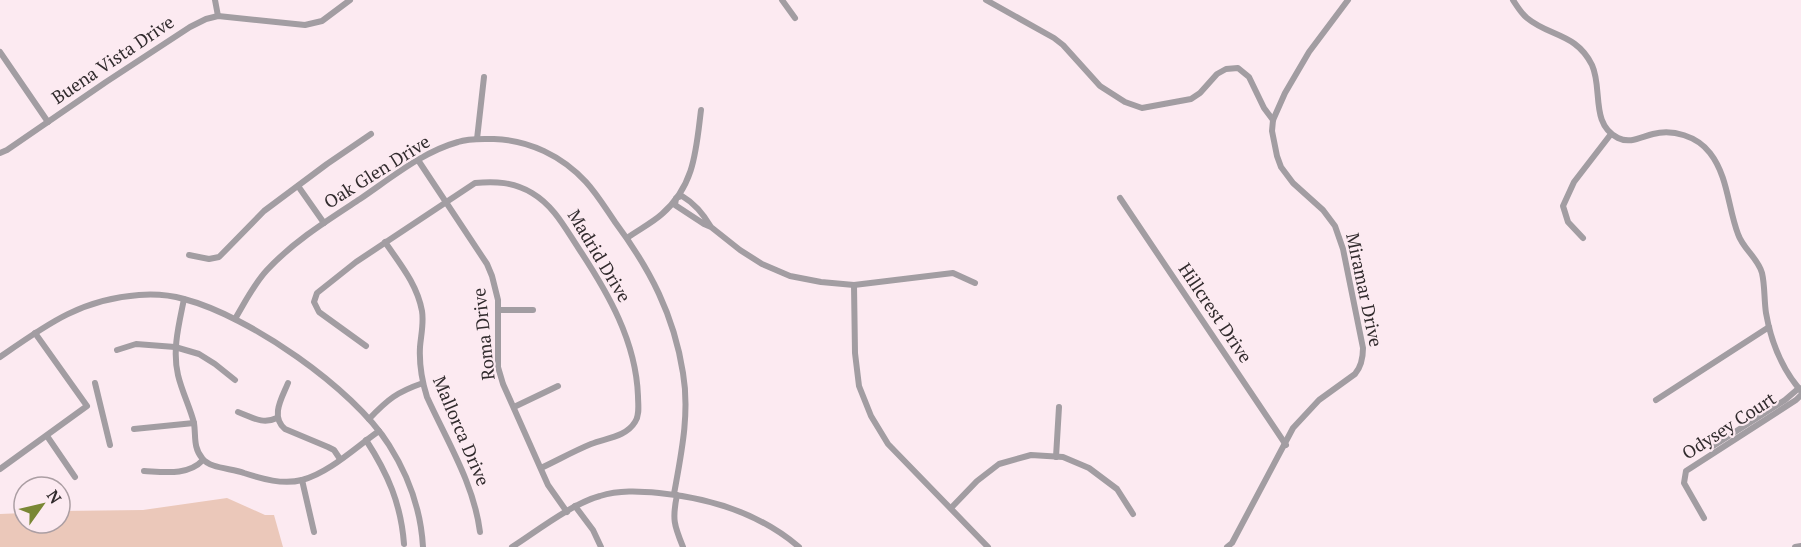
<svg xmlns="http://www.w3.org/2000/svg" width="1801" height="547" font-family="'PT Serif',serif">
<rect width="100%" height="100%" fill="#fceaf1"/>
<polygon fill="#ebc8ba" points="227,498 265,515 274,515 283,547 0,547 0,514 24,513 24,523 60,523 60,511 143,510"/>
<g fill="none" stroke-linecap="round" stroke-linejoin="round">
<g stroke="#a29da2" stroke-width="6">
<polyline points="215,0 218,16"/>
<polyline points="782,0 795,18"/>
<polyline points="986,0 1054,38 1063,45 1100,86 1125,102 1142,108 1191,99 1200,93 1217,74 1226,69 1238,68 1249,77 1264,108 1273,120"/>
<path d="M1513,0C1517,6 1521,13 1527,18C1550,37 1576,33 1592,65C1603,89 1590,124 1618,138C1630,144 1641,137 1653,134C1673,129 1697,136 1710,153C1728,176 1728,208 1738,234C1743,249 1758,258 1762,273C1765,286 1764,300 1766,313C1771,342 1782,369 1801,391"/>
<polyline points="0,52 48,122"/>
<polyline points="477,139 484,77"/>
<polyline points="0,153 7,150 106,82 190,27 206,19 218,16 305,25 322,21 350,0"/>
<polyline points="418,160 487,264 492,276 498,300 498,367 503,384 548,485 567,512"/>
<polyline points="298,186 324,223"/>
<polyline points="1120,198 1286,445"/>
<path d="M711,227C704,215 694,203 682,196L676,198L675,205L704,224L711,227L740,250L762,264L790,276L821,282L854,285L953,273L975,283"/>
<path d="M627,238C638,230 652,223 662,214C695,185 696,150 701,110"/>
<polyline points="1583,238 1568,222 1563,206 1574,182 1611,134"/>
<path d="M385,242C400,264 417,284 422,311C424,323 421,335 420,347C419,365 422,381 427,397C447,441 474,484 480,532"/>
<polyline points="189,255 209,259 219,257 264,211 327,164 371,134"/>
<polyline points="854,285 855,353 859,386 871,416 888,444 988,547"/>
<path d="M184,299C179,324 172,350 178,375C182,392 190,407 194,423C196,436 193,447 202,458C210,469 232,468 244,473C262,479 283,485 302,480C329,473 356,447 379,431"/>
<polyline points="499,310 533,310"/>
<path d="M235,319C245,302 254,284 267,270C294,241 328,220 360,199C391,178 422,152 458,142C469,138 482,139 494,139C529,140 562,156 586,182C597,194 606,209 615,222C650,269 674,315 683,373C690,414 681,455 674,494"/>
<path d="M366,346L319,312L314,302L317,293L356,262L475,183C495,181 514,182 532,193C554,206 565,228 579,249C608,293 636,341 638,396C638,404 640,415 635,422C626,437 606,438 591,444C574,451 558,460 541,468"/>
<polyline points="117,350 136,344 175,347 199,354 215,364 235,380"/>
<path d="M0,357C46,325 81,299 139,295C153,294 170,295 184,299C249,316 353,388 389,445C408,475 421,511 423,547"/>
<polyline points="95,383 110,445"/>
<path d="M288,383C282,398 270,416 285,429L328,447L334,450L340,459"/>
<polyline points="1656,400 1769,327"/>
<polyline points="514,407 558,386"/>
<path d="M238,412C252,417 262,425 277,418"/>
<path d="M369,419C388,399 397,392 423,383"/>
<polyline points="134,429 194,423"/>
<polyline points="47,436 75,477"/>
<path d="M366,440C388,474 401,504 404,544"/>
<polyline points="1713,446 1785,400 1799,388"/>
<polyline points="1056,457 1059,407"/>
<polyline points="0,469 87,406 35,333"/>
<path d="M144,471C164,472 188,476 203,460"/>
<polyline points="302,480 314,532"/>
<path d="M677,495C672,519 674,525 683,547"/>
<polyline points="575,506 593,530 601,547"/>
<polyline points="951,508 977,481 999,464 1031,455 1063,457 1089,468 1117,489 1133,514"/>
<polyline points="1704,518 1684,483 1686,471 1796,400 1801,395"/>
<path d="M512,547C537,531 571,504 600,496C619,490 639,491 659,493C711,498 759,513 799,547"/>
<path d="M1227,547L1232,543L1293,428L1319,400L1355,374C1361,367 1363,357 1363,348L1343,249L1335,226L1323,210L1293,183L1281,167L1277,156L1272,131L1273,120L1285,93L1309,52L1348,0"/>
<polyline points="1795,547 1801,546"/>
</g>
</g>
<g text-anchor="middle" stroke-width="4.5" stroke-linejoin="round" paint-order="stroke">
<g font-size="18" fill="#312b2d" stroke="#fceaf1">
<text transform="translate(113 60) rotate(-34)" y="6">Buena Vista Drive</text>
<text transform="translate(377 172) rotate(-32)" y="6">Oak Glen Drive</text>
<text transform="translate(599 256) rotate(59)" y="6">Madrid Drive</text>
<text transform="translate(1364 290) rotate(78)" y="6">Miramar Drive</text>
<text transform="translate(1215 313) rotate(56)" y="6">Hillcrest Drive</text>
<text transform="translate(484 334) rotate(-96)" y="6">Roma Drive</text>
<text transform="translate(1729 426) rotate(-33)" y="6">Odysey Court</text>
<text transform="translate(461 431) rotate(67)" y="6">Mallorca Drive</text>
</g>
</g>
<g transform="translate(42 505) rotate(56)"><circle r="28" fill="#fceaf1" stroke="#ab9ea3" stroke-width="1.5"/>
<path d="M0-4.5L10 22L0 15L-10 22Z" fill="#7a8735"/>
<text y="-9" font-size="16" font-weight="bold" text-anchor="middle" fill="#312b2d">N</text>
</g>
</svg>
